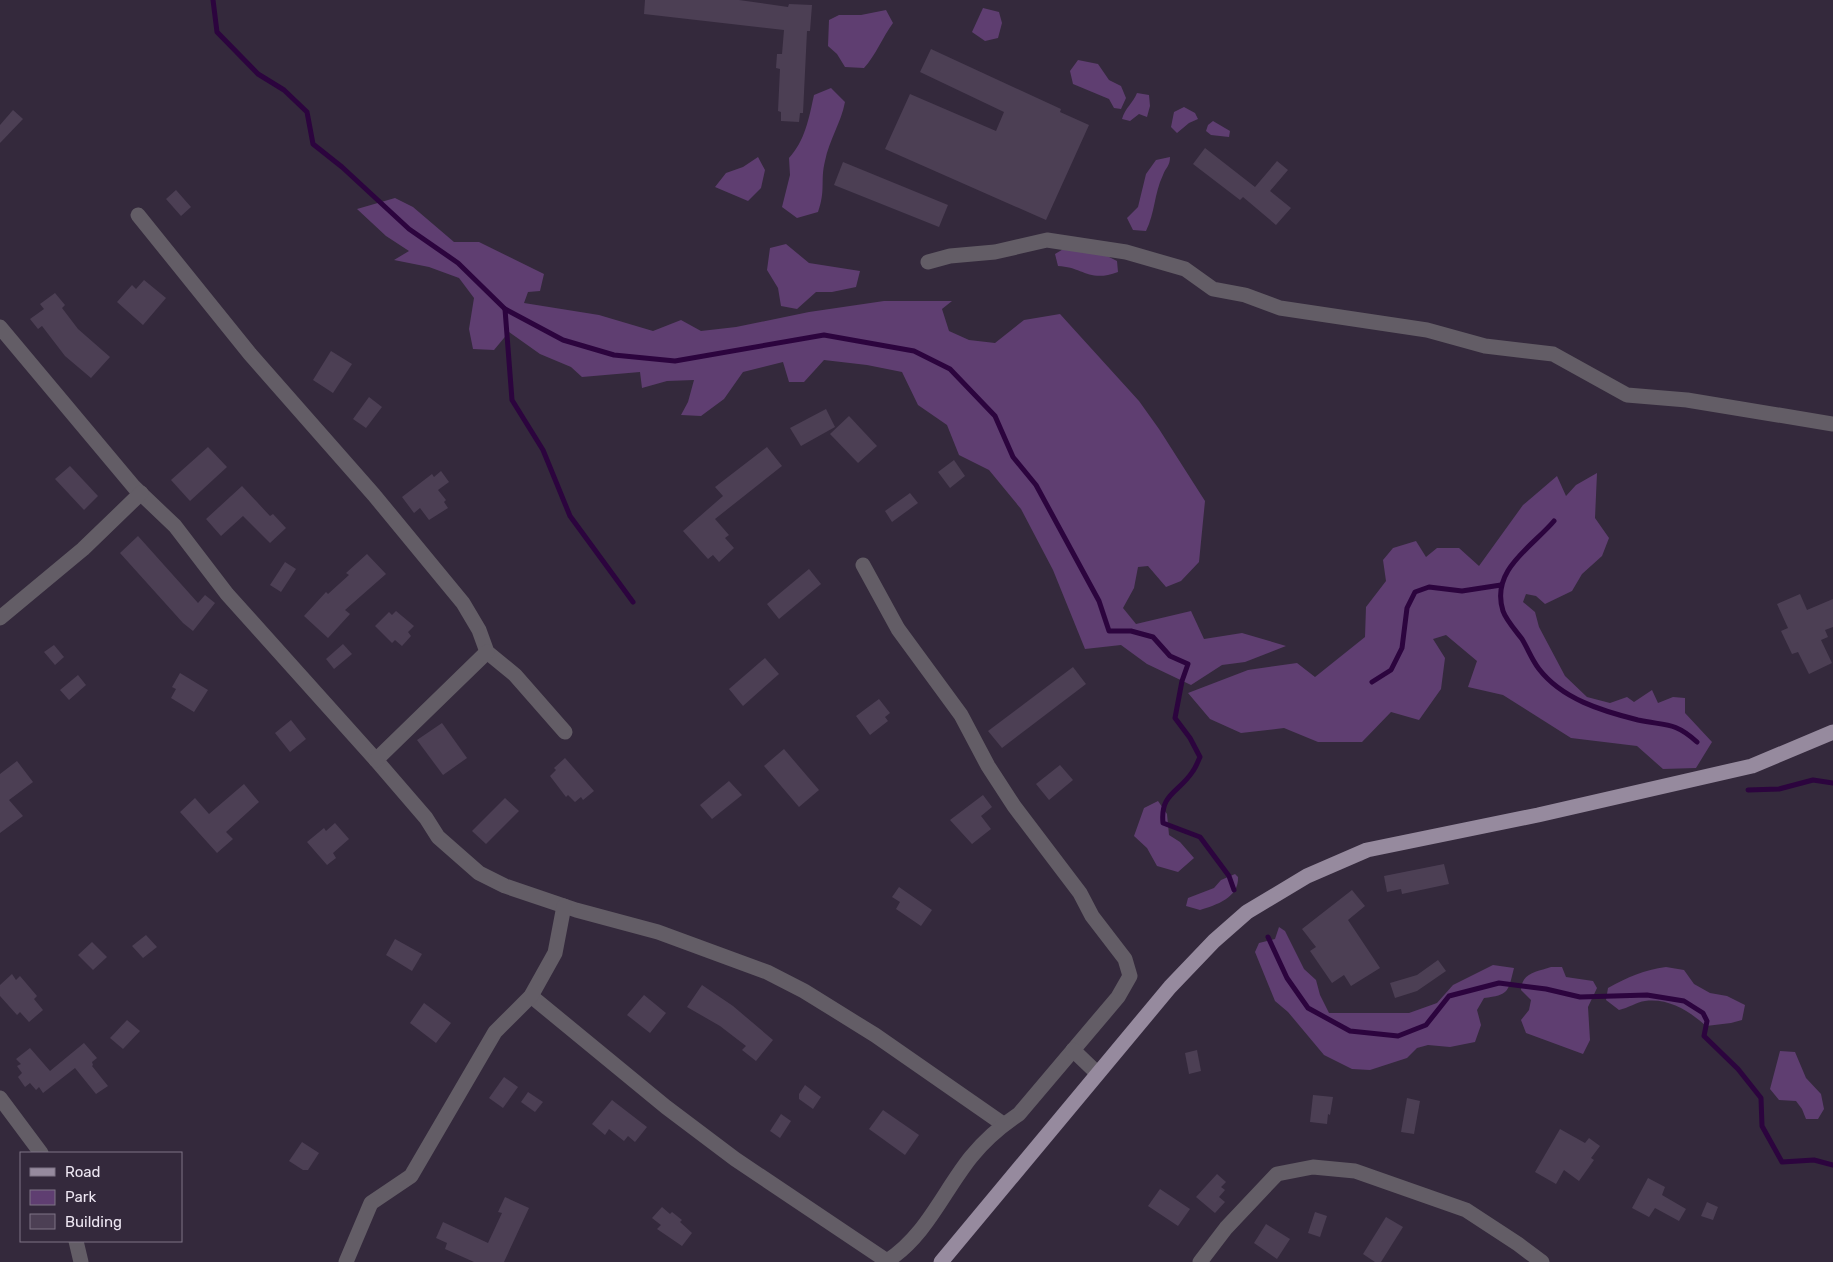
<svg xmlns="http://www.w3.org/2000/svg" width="1833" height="1262" font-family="Rubik,sans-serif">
<rect width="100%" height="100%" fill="#34293c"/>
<g fill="#5f3e71">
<polygon points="983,8 999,12 1002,23 998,38 985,41 972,32"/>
<path d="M886,10L893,23C882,38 876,55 864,68L845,67L837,54L828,46L829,20L839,15H861Z"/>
<polygon points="1078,60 1098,64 1109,80 1121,86 1126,98 1121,109 1114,108 1109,99 1073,84 1070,71"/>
<path d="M831,88L845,102C841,123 829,140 825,161C820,181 826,190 818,212L797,218L782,207L790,175L789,158C805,141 809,118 814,95Z"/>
<path d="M1137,93L1149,95L1150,106L1147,117L1139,114L1130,121L1122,119C1125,108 1133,103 1137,93Z"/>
<polygon points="1184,107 1195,113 1198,119 1189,123 1177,133 1171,127 1174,112"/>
<polygon points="1213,121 1230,131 1229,137 1211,135 1206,131 1208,125"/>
<polygon points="758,157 765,170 761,188 748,201 715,187 726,173 743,167"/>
<path d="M1170,157C1170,166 1166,167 1163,175C1154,194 1155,213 1146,231L1133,230L1127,218L1138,207L1146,174L1156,160Z"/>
<polygon points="395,198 413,207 454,242 479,242 544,274 540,291 528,292 524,303 599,315 653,331 681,320 701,331 736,327 809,312 884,301 952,301 942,309 949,331 969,340 995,343 1024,320 1060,314 1139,401 1159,429 1205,501 1199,562 1181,581 1166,587 1148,566 1138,567 1134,588 1123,608 1136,624 1191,611 1204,639 1242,633 1286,646 1245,662 1222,665 1191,685 1147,664 1121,645 1085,649 1053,570 1021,509 989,470 959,455 947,425 918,405 902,372 867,365 824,360 804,382 789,382 783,362 743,372 724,399 701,416 681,415 688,402 694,380 667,381 642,388 640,372 582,377 571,367 540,354 509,332 494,350 473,349 469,329 474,298 459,278 429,267 394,260 409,251 386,236 357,209"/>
<polygon points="786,244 809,263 860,271 856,287 832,292 816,292 797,309 781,306 778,288 767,270 770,248"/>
<path d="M1065,248L1107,256L1117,261L1118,272C1089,283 1083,267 1058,266L1055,254Z"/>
<polygon points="1597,473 1595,518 1609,538 1602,556 1582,574 1572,591 1545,604 1536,596 1526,594 1523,602 1535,612 1539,627 1565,676 1587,697 1610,703 1627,697 1634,702 1652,690 1658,703 1673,697 1685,698 1685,713 1712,742 1696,768 1663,769 1637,746 1571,738 1503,695 1468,687 1477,661 1446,635 1433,639 1445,658 1441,689 1419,720 1391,712 1362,742 1318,742 1284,728 1241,733 1210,719 1188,693 1248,670 1297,663 1315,677 1365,637 1366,607 1386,581 1383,560 1393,548 1416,541 1426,557 1437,548 1459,548 1479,566 1523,505 1557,476 1566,496 1576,485"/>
<polygon points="1158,801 1167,814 1169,835 1180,842 1194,858 1178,872 1157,866 1147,848 1134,836 1144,808"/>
<path d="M1235,874L1238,877C1239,898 1216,905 1200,910L1186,906L1188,898L1214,888L1221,880Z"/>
<path d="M1279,927L1285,931L1304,969L1316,980L1320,995L1329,1013H1409L1437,1003L1453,985L1493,965L1514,968C1508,992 1509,995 1484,998L1477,1010L1481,1025L1475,1042L1450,1047L1428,1045L1417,1048L1407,1058L1370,1070L1352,1069L1324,1055L1288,1012L1275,1001L1255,952L1259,943L1275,939Z"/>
<path d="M1551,967H1562L1566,977L1593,981L1597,988L1588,1007L1590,1040L1583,1054L1526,1033L1521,1020L1529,1010L1531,1000L1521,990C1522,972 1537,972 1551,967Z"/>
<path d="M1666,967L1684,970L1694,984L1710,993L1727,996L1745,1005L1742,1020L1731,1023L1706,1026C1689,1011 1669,998 1645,1001C1637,1002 1628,1008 1619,1010L1606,1000L1608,988C1628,977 1644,970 1666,967Z"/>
<polygon points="1780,1051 1795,1052 1806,1078 1821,1094 1824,1109 1818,1119 1806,1119 1802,1109 1796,1101 1779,1100 1770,1089"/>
</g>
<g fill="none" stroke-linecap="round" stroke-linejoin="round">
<g stroke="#2c043e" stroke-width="5">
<path d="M213,0L217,32L258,74L284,90L307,112L313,144L342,167L409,229L458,263L505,309L563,340L614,355L675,361L824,335L914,351L950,369L995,416L1013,457L1036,485L1099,601L1109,631H1131L1153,637L1170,656L1188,664L1182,681L1175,718L1190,738L1200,757C1198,761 1196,767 1193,771C1179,793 1160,793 1163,823L1200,837L1229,876L1234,890"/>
<polyline points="505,309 512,400 543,450 570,516 633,602"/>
<path d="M1554,521C1532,547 1490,570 1503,611C1506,620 1516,631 1522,639C1528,649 1532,660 1539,669C1562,699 1602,711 1638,720C1665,726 1674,721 1697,742"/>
<polyline points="1372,682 1391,670 1402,648 1407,608 1415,592 1429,587 1462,591 1501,585"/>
<polyline points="1748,790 1779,789 1813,780 1833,783"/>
<polyline points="1268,937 1287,978 1308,1008 1350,1031 1398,1036 1426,1025 1449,996 1499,983 1546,989 1580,997 1647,995 1684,1001 1703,1013 1707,1021 1704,1036 1738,1069 1761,1098 1762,1126 1782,1162 1814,1160 1833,1165"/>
</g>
</g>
<g fill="#4c3f54">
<polygon points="645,0 739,0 788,7 789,4 812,5 810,31 807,31 803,113 800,113 799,122 781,121 781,112 778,111 780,69 776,68 777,54 782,54 784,30 644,14"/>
<polygon points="931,49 1061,109 1060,112 1089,125 1046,220 885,149 910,94 996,131 1004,112 920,72"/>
<polygon points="13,110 23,119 0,143 0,125"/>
<polygon points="1205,148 1255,187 1277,161 1288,170 1270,191 1291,208 1276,225 1243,197 1240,200 1193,164"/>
<polygon points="843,162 948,205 939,227 834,185"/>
<polygon points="176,190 191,207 181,216 166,199"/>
<polygon points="144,280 166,298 143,325 117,302 132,285 136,289"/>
<polygon points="55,293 65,305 62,308 78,329 110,357 91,378 65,356 42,326 38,329 30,319 44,309 40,304"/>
<polygon points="331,351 352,364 333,393 313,380"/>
<polygon points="369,397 382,407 366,428 353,419"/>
<polygon points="826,409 835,427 801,446 790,428"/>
<polygon points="849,416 877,446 858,463 830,434"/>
<polygon points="208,447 227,467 190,501 171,480"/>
<polygon points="767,447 782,466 715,519 729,535 725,538 734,548 719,562 713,555 708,559 683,531 723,496 715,487"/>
<polygon points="954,460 965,476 950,488 938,472"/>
<polygon points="70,466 98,496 84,510 55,479"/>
<polygon points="441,471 449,482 438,490 446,500 444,502 448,508 429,520 420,508 414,513 402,497 432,474 434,477"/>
<polygon points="242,486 270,516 273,514 286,528 270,543 243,516 221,536 206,519"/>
<polygon points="910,493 918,503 892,522 885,511"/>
<polygon points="138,536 198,603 205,595 215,603 193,631 183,623 120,553"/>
<polygon points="367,554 386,574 345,610 350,614 328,638 304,616 326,592 328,594 349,575 346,573"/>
<polygon points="285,562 296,569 281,592 270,585"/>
<polygon points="809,569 821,584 779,619 767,604"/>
<polygon points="1800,594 1807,610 1833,599 1833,627 1825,630 1828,637 1821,640 1832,663 1809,674 1798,652 1792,654 1781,631 1788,628 1777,604"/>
<polygon points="396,611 414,626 408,632 411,636 402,646 395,640 392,643 375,626 389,612 392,615"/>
<polygon points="343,644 352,654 334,669 326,659"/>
<polygon points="54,645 64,657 55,665 44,652"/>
<polygon points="765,658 779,674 743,706 729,689"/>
<polygon points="1073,667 1086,684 1002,748 988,731"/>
<polygon points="180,673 208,690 194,712 171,698 176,689 172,687"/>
<polygon points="78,675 86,685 69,700 60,690"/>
<polygon points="879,699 890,713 885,717 888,721 870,735 856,716"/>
<polygon points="291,720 306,739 290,752 275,733"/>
<polygon points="442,723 467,758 443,775 417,740"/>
<polygon points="784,749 819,790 799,807 764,766"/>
<polygon points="565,758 594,791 583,800 581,797 575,802 568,795 566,797 550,776 556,770 554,768"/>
<polygon points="17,761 33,782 9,800 23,816 0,833 0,774"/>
<polygon points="1060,765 1073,780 1049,800 1036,784"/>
<polygon points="729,781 742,795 712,819 700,805"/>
<polygon points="244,784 259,802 226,832 233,839 217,853 180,812 195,798 209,814"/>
<polygon points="983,795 992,807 981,816 991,829 972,844 950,820"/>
<polygon points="505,798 519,811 486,844 472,831"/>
<polygon points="335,823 349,839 333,853 336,858 327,865 307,842 324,828 326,831"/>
<polygon points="1444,864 1449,884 1402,894 1401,889 1387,892 1384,876"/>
<polygon points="899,887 932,910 921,926 896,909 900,902 892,897"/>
<polygon points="1352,890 1365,906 1348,920 1380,968 1351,986 1344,975 1332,983 1310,951 1316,947 1302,929"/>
<polygon points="146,935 157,947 143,958 132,946"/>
<polygon points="395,939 422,954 412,971 386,955"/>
<polygon points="92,942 107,957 93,970 78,955"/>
<polygon points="1438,960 1446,971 1417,991 1395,998 1390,983 1417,975"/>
<polygon points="12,974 16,980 20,976 37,996 34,999 43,1010 29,1022 20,1012 17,1015 0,996 0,985"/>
<polygon points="702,985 733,1006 773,1040 756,1061 742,1050 746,1046 720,1026 687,1007"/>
<polygon points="644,995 666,1013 650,1033 627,1015"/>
<polygon points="424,1003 451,1023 436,1043 410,1023"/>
<polygon points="127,1020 140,1031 123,1049 110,1038"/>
<polygon points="84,1043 97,1058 92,1062 93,1065 92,1066 108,1086 96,1094 75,1068 43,1093 39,1087 36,1090 30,1083 25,1087 18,1077 22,1073 17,1066 21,1064 16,1059 30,1048 50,1071"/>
<polygon points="1197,1050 1201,1071 1189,1074 1185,1053"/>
<polygon points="504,1077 518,1087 503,1108 489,1098"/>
<polygon points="805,1085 821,1097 813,1109 799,1099 799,1094"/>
<polygon points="528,1092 543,1102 535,1112 521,1102"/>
<polygon points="1313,1095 1333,1097 1330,1115 1328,1114 1327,1124 1310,1122"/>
<polygon points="1407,1098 1420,1101 1414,1134 1401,1132"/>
<polygon points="612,1100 647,1127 635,1142 628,1136 624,1141 609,1129 605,1135 592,1124"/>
<polygon points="883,1110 919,1135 905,1155 869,1129"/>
<polygon points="781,1114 791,1121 780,1138 770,1131"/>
<polygon points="1560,1129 1585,1143 1589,1138 1600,1146 1591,1158 1594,1160 1579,1181 1564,1170 1556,1184 1535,1172"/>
<polygon points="302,1142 319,1153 308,1170 303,1170 289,1161"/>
<polygon points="1217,1174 1226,1182 1221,1187 1225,1190 1219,1197 1225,1202 1215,1213 1196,1197"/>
<polygon points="1648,1178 1665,1187 1662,1195 1686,1209 1679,1221 1655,1208 1649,1217 1632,1208"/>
<polygon points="1160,1189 1190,1209 1178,1226 1148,1206"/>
<polygon points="505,1197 529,1208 504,1262 474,1262 445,1249 447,1243 436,1238 443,1222 488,1243 502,1213 498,1212"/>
<polygon points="1707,1202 1718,1207 1713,1220 1701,1216"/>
<polygon points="662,1207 670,1214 672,1212 682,1220 680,1222 692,1233 682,1246 657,1229 661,1225 652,1218"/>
<polygon points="1315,1212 1327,1216 1320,1237 1308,1233"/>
<polygon points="1386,1217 1403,1227 1381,1262 1375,1262 1363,1254"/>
<polygon points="1266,1224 1290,1239 1277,1259 1254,1243"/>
</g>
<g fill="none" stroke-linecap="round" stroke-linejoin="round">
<g stroke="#635d66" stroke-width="15">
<polyline points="138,215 250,354 374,495 463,603 479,630 487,652 515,675 565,732"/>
<polyline points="928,262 950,256 995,252 1047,240 1126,252 1185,269 1213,289 1245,295 1280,308 1427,330 1485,346 1553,354 1627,395 1687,400 1833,424"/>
<polyline points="0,327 134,487 175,526 227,594 376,760 426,818 438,837 479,873 505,886 576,910 658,932 767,972 804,991 875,1035 1003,1124"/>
<polyline points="0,618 83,549 141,493"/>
<polyline points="376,760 487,652"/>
<path d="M531,996L666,1107L735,1159L887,1261C926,1236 943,1192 971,1157C984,1141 1001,1126 1019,1114L1118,997L1130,976L1125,959L1092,916L1080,893L1014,806L988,766L961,715L898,629L863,565"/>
<polyline points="1073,1050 1097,1073"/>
<polyline points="0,1098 41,1153"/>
<polyline points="76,1241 81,1262"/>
<polyline points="346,1262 371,1203 411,1176 495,1032 531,996 555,953 564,906"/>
<polyline points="1200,1262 1226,1228 1277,1174 1313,1167 1355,1171 1466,1210 1518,1244 1542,1262"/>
</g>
<polyline stroke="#968a9e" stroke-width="15" points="941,1262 1170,987 1214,941 1247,912 1307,876 1367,850 1538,815 1752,766 1833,732"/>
</g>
<rect x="20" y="1152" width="162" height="90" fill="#34293c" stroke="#7e7585"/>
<rect x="30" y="1168" width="25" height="8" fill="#968a9e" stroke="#7e7585"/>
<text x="65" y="1177" font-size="15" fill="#ede6f2">Road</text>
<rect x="30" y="1190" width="25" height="15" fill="#5f3e71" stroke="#7e7585"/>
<text x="65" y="1202" font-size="15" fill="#ede6f2">Park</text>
<rect x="30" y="1214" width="25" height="15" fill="#4c3f54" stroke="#7e7585"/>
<text x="65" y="1227" font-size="15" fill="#ede6f2">Building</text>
</svg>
